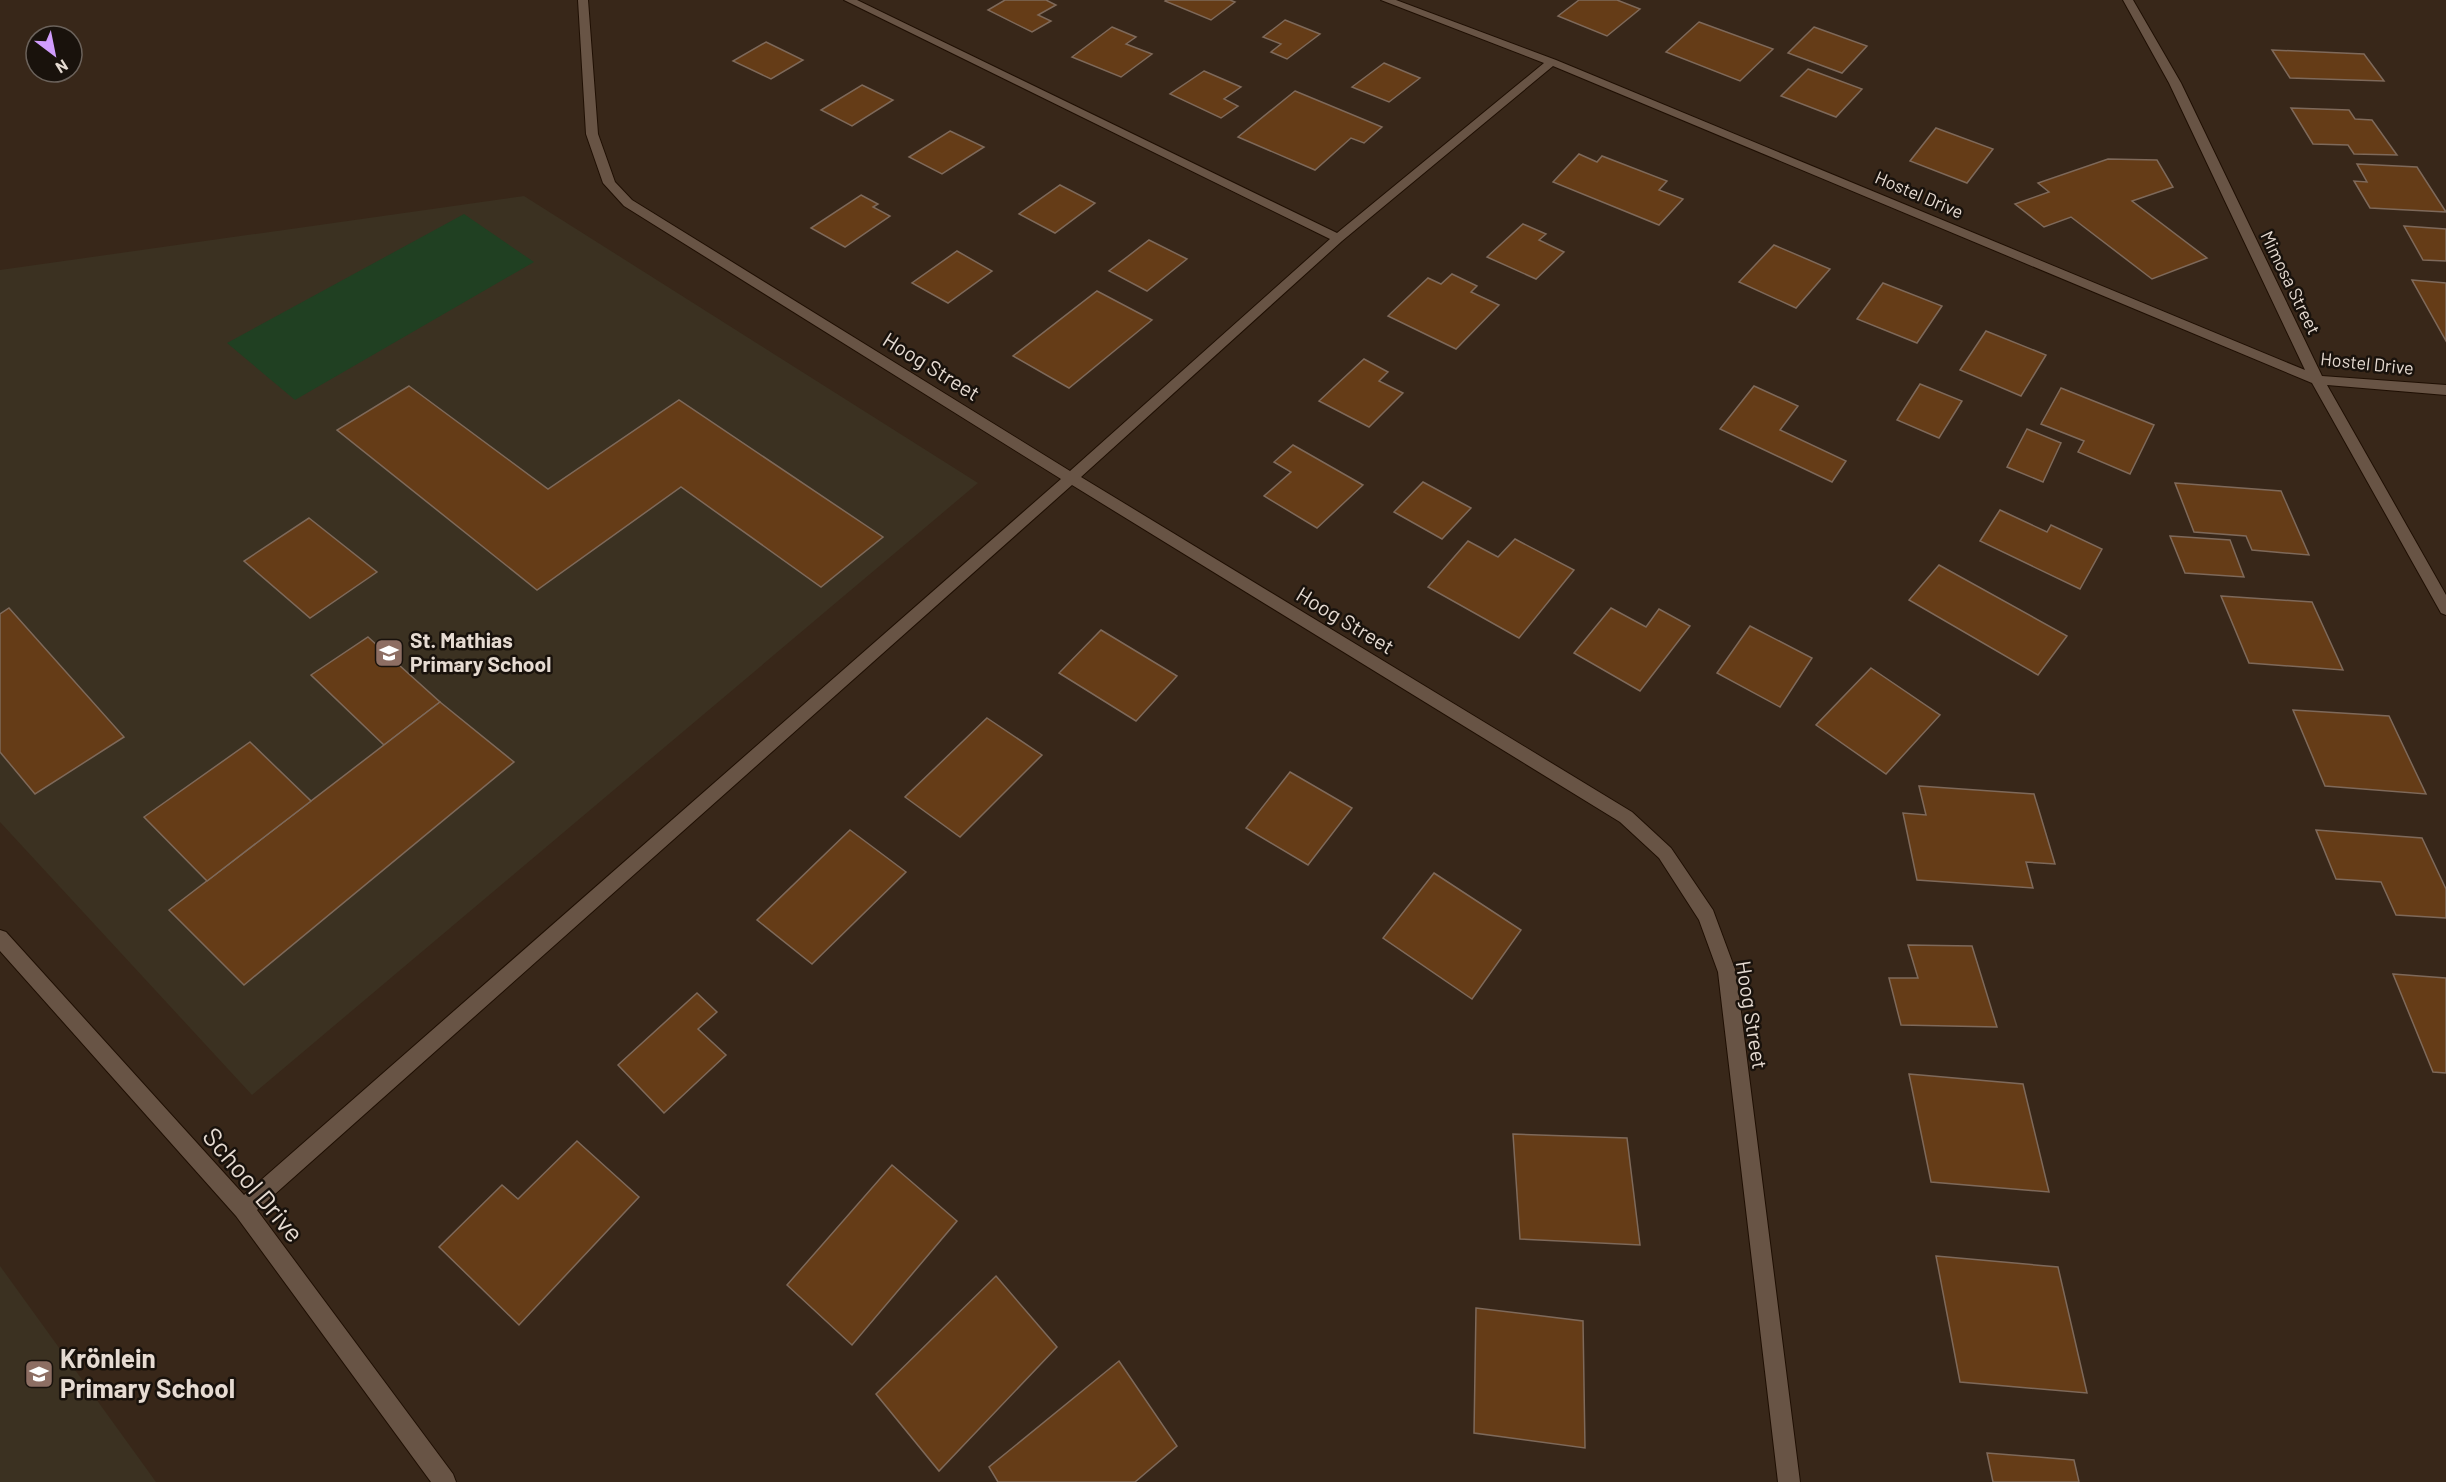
<svg xmlns="http://www.w3.org/2000/svg" width="2446" height="1482" font-family="Barlow,sans-serif">
<rect width="100%" height="100%" fill="#382719"/>
<g fill="#3b3121">
<polygon points="524,196 978,483 252,1095 0,822 0,270"/>
<polygon points="0,1266 156,1482 0,1482"/>
</g>
<polygon fill="#204022" points="464,214 534,262 295,400 227,343"/>
<g fill="#653c17" stroke="#7e695a" stroke-width="1.5">
<polygon points="1005,0 1046,0 1056,5 1038,15 1051,21 1032,32 988,10"/>
<polygon points="1166,0 1230,0 1235,2 1211,20 1165,1"/>
<polygon points="1579,0 1617,0 1640,9 1607,36 1558,16"/>
<polygon points="1285,20 1320,34 1287,59 1271,52 1281,44 1263,37"/>
<polygon points="1699,22 1773,49 1740,81 1666,52"/>
<polygon points="1112,27 1136,37 1126,44 1152,54 1121,77 1072,57"/>
<polygon points="1814,27 1867,46 1842,73 1788,53"/>
<polygon points="766,42 803,60 771,79 733,61"/>
<polygon points="2272,50 2364,54 2384,81 2290,78"/>
<polygon points="1384,63 1420,78 1389,102 1352,87"/>
<polygon points="1808,69 1862,89 1836,117 1781,96"/>
<polygon points="1204,71 1241,87 1224,99 1238,106 1221,118 1170,94"/>
<polygon points="862,85 893,100 852,126 821,110"/>
<polygon points="1295,91 1382,127 1364,143 1351,138 1315,170 1238,137"/>
<polygon points="2291,108 2349,110 2355,119 2372,120 2397,155 2354,154 2348,145 2313,144"/>
<polygon points="1936,128 1993,149 1967,183 1910,161"/>
<polygon points="950,131 984,147 942,174 909,157"/>
<polygon points="1579,154 1597,162 1602,156 1667,181 1659,190 1683,199 1659,225 1553,182"/>
<polygon points="2108,159 2157,160 2173,187 2132,201 2207,258 2152,279 2071,217 2044,227 2015,204 2049,192 2038,183"/>
<polygon points="2357,164 2417,167 2446,212 2370,208 2354,181 2367,182"/>
<polygon points="1060,185 1095,203 1055,233 1019,214"/>
<polygon points="861,195 878,204 873,207 890,216 845,247 811,228"/>
<polygon points="1523,224 1546,234 1539,240 1564,252 1536,279 1487,257"/>
<polygon points="2404,226 2446,229 2446,261 2423,260"/>
<polygon points="1149,240 1187,259 1147,291 1109,271"/>
<polygon points="1774,245 1830,269 1796,308 1739,282"/>
<polygon points="957,251 992,271 948,303 912,283"/>
<polygon points="1452,274 1477,286 1471,292 1499,305 1456,349 1388,316 1428,278 1441,284"/>
<polygon points="2412,280 2446,283 2446,341"/>
<polygon points="1883,283 1942,306 1917,343 1857,319"/>
<polygon points="1097,291 1152,320 1069,388 1013,356"/>
<polygon points="1986,331 2046,355 2021,396 1960,370"/>
<polygon points="1364,359 1388,372 1379,381 1403,393 1369,427 1319,401"/>
<polygon points="1920,384 1962,401 1939,438 1897,420"/>
<polygon points="409,386 548,489 679,400 883,537 821,587 681,487 537,590 337,430"/>
<polygon points="1754,386 1798,406 1780,430 1846,461 1832,482 1720,429"/>
<polygon points="2061,388 2154,425 2130,474 2078,452 2084,441 2041,424"/>
<polygon points="2027,429 2061,443 2043,482 2007,467"/>
<polygon points="1293,445 1363,485 1317,528 1264,496 1291,472 1274,462"/>
<polygon points="1423,482 1471,508 1442,539 1394,512"/>
<polygon points="2175,483 2281,491 2309,555 2252,550 2246,536 2194,532"/>
<polygon points="2000,510 2047,532 2051,525 2102,549 2080,589 1980,541"/>
<polygon points="309,518 377,572 310,618 244,561"/>
<polygon points="2170,536 2230,540 2244,577 2185,573"/>
<polygon points="1515,539 1574,570 1519,638 1428,587 1468,541 1498,557"/>
<polygon points="1939,565 2067,636 2038,675 1909,600"/>
<polygon points="2221,596 2312,602 2343,670 2249,663"/>
<polygon points="9,608 124,737 35,794 0,752 0,614"/>
<polygon points="1611,608 1646,627 1659,609 1690,626 1640,691 1574,653"/>
<polygon points="1750,626 1812,658 1780,707 1717,673"/>
<polygon points="1101,630 1177,676 1136,721 1059,673"/>
<polygon points="368,637 440,702 384,745 311,675"/>
<polygon points="1871,668 1940,715 1886,774 1816,725"/>
<polygon points="440,702 514,762 244,985 169,910"/>
<polygon points="2293,710 2389,716 2426,794 2325,786"/>
<polygon points="987,718 1042,755 960,837 905,797"/>
<polygon points="250,742 311,801 207,881 144,817"/>
<polygon points="1290,772 1352,808 1308,865 1246,828"/>
<polygon points="1919,786 2034,794 2055,864 2026,862 2033,888 1917,880 1903,813 1926,815"/>
<polygon points="850,830 906,872 812,964 757,920"/>
<polygon points="2316,830 2422,838 2446,889 2446,918 2396,915 2381,882 2336,879"/>
<polygon points="1434,873 1521,930 1472,999 1383,938"/>
<polygon points="1908,945 1972,946 1997,1027 1901,1025 1889,978 1918,978"/>
<polygon points="2393,974 2446,978 2446,1073 2433,1072"/>
<polygon points="697,993 717,1012 698,1029 726,1055 664,1113 618,1065"/>
<polygon points="1909,1074 2023,1084 2049,1192 1931,1182"/>
<polygon points="1513,1134 1627,1138 1640,1245 1520,1239"/>
<polygon points="577,1141 639,1197 519,1325 439,1247 502,1185 518,1199"/>
<polygon points="892,1165 957,1221 852,1345 787,1285"/>
<polygon points="1936,1256 2058,1267 2087,1393 1960,1382"/>
<polygon points="996,1276 1057,1347 939,1471 876,1394"/>
<polygon points="1476,1308 1583,1321 1585,1448 1474,1433"/>
<polygon points="1119,1361 1177,1446 1135,1482 998,1482 989,1467"/>
<polygon points="1987,1453 2074,1460 2079,1482 1993,1482"/>
</g>
<g fill="none" stroke-linecap="round" stroke-linejoin="round">
<g stroke="#1f0f03" stroke-width="2">
<polygon id="minor" points="578,0 588,0 598,134 615,182 632,200 1070,471 1330,239 844,0 857,0 1337,233 1544,63 1381,0 1396,0 1556,60 2305,370 2169,83 2123,0 2133,0 2181,83 2322,376 2446,385 2446,395 2327,385 2446,595 2446,615 2441,613 2312,383 1553,66 1342,241 1081,477 1632,812 1671,848 1713,910 1736,972 1800,1482 1778,1482 1718,972 1699,920 1659,858 1620,822 1072,485 257,1210 453,1474 456,1482 431,1482 236,1216 0,951 0,930 6,932 244,1195 1061,479 624,206 603,183 586,134"/>
</g>
<use href="#minor" fill="#685445" fill-rule="evenodd"/>
</g>
<defs>
<g id="school-square" transform="scale(1.5)"><rect x="-9" y="-9" width="18" height="18" rx="4" fill="#8d6e63" stroke="#19120c"/><path d="M0-5L7-2L0 1L-7-2ZM-4 1L0 2.5L4 1V4Q0 6-4 4Z" fill="#fff"/></g>
</defs>
<g fill-rule="evenodd">
<use href="#school-square" x="389" y="653"/>
<use href="#school-square" x="39" y="1374"/>
</g>
<g text-anchor="middle" stroke-width="5" stroke-linejoin="round" paint-order="stroke">
<g font-size="18" fill="#e6dbd2" stroke="#19120c">
<text transform="translate(1919 195) rotate(23)" y="6">Hostel Drive</text>
<text transform="translate(2290 283) rotate(64)" y="6">Mimosa Street</text>
<text transform="translate(2367 364) rotate(6)" y="6">Hostel Drive</text>
</g>
<g font-size="21" fill="#e6dbd2" stroke="#19120c">
<text transform="translate(931 367) rotate(32)" y="7">Hoog Street</text>
<text transform="translate(1345 621) rotate(31)" y="7">Hoog Street</text>
<text transform="translate(1751 1015) rotate(81)" y="7">Hoog Street</text>
</g>
<g font-size="21" font-weight="bold" fill="#e6dbd2" stroke="#19120c" text-anchor="start">
<text x="410" y="648">St. Mathias<tspan x="410" dy="24">Primary School</tspan></text>
</g>
<g font-size="26" fill="#e6dbd2" stroke="#19120c">
<text transform="translate(253 1185) rotate(50)" y="9">School Drive</text>
</g>
<g font-size="26" font-weight="bold" fill="#e6dbd2" stroke="#19120c" text-anchor="start">
<text x="60" y="1368">Krönlein<tspan x="60" dy="30">Primary School</tspan></text>
</g>
</g>
<g transform="translate(54 54) rotate(148)"><circle r="28" fill="#19120c" stroke="#6b625b" stroke-width="1.5"/>
<path d="M0-4.5L10 22L0 15L-10 22Z" fill="#d19dfd"/>
<text y="-9" font-size="16" font-weight="bold" text-anchor="middle" fill="#e6dbd2">N</text>
</g>
</svg>
